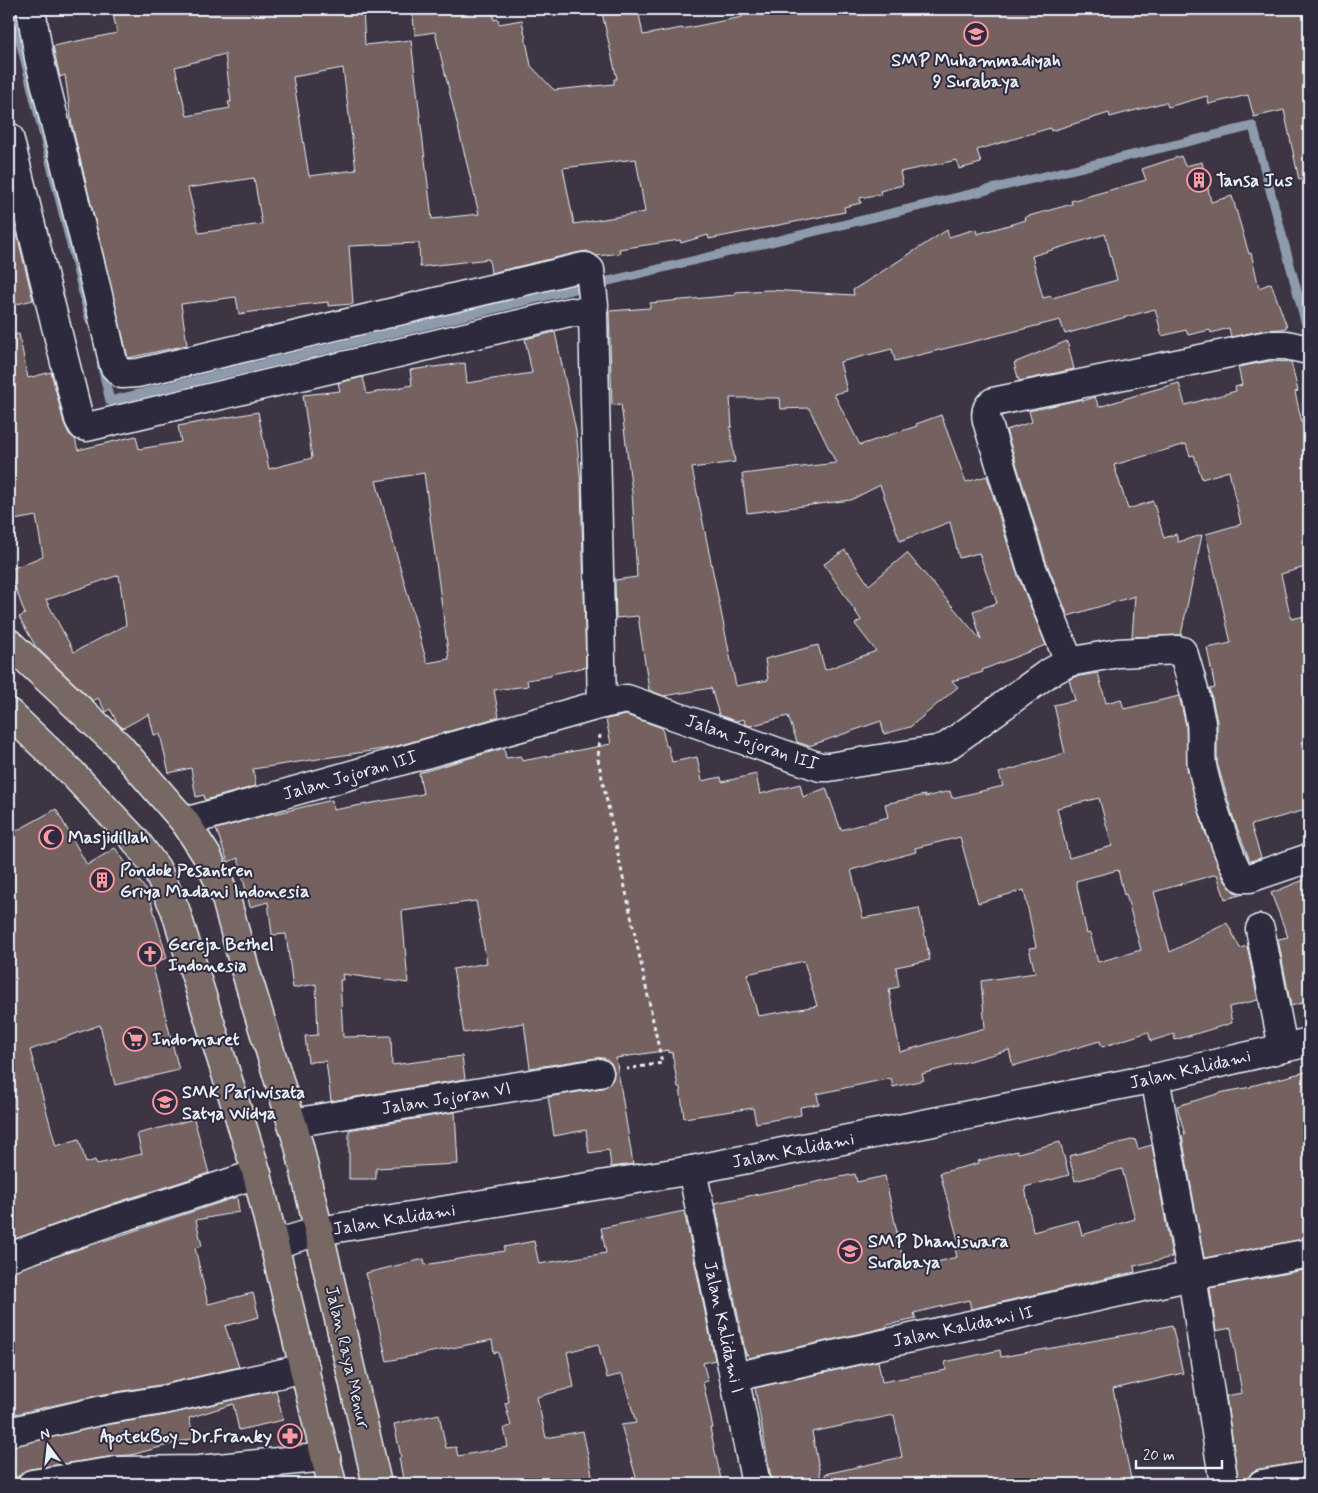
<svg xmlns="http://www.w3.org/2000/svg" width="1318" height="1493" font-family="Mynerve,sans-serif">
<rect width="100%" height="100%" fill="#3d3544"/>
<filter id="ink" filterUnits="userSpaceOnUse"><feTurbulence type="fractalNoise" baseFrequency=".02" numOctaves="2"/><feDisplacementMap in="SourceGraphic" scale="10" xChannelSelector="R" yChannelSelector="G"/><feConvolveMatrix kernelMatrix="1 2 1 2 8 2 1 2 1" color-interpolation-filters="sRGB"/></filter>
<g filter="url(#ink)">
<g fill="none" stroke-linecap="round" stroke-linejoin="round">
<g stroke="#8d9bac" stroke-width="9">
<polyline points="12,9 90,321"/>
<polyline points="101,363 110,401 1253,126 1309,336"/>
</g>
</g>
<g fill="#746260" stroke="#e8f1f8" fill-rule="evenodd">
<path d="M112,9H363L365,45L411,40L432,219L479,214L435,32L415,35L412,9H493L494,20L498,19L499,24L522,20L531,66L554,90L614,84V79H617L602,13L621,9H638L643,35L682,28V29L742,17L740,9H1260V11L1309,9V179L1299,180L1284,110L1254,117L1248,95L1209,104L1207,96L1168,107L1166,102L1110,117L1109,113L1051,131L1050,128L977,150L981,163L959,169L957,160L900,172L903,185L880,191L881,194L860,198L861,203L844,207L845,212L709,239L708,235L681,243L680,240L619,249L620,253L597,256L587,251L580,252L491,273L489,259L420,267L419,243L349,246L353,304L328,306V302L272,308V309L239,314L236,297L181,304L187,345L128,358L72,125L65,75L60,77L53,46L117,33ZM225,54L231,102H228L230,108L187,116L175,67ZM343,68L356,170L309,176L293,77ZM636,159L645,212L574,224L563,168ZM254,178L262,224L199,233L188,188Z"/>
<path d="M1181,156L1185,166L1202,162L1211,202L1232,196L1249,254L1251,253L1259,288L1271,283L1287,327L1282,329L1265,330L1231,337L1229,328L1211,333L1210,330L1188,335L1186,330L1162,336L1155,309L1065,334L1060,320L895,361L892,349L840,362L847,391L834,394L860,445L917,426L916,424L941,415L966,482L987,476L1016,571L1046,645L982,670L983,672L952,681L958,687L910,727L884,734L881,721L809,746L797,742L788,716L750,726L745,724L744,719L736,721L719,715L711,688L664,696L649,690L638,616L616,618L615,580L637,577L632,492L621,404L612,405L609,311L650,308V303L735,295V292L769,290L854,295L853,290L947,230L949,237L976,229L977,234L1026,220L1025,217L1072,204L1071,201L1146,180L1142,169ZM1105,234L1117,280L1052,298L1051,296L1043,298L1032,256ZM730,398H780L781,409L809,408L836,463L742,474L747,513L851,500L880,485L900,541L950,522L959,558L979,553L997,603L973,611L981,640L907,553L869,585L845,550L824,564L861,620L855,624L876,651L825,670L818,645L765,659L768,680L736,686L692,468L735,462L730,427H732Z"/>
<polygon points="15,226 33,300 9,306 9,227"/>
<path d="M555,332L576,431L581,484L586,667L551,674V676L527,680L528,686L494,690L499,717L390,748L253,769L256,786L205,800L204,795L196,797L191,768L169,773L160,734L154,735L149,714L123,728L118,724L110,709L106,712L98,698L93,701L36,647L19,617L25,614L9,570L43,556L36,516L9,521V335L19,334L28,378L51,372L64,423L69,434L75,439L78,450L136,436L139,449L181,442L178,426L258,412L269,469L312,458L303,395L340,391L338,383L363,377L367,394L412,385L410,370L465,363L467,383L532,373L525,339ZM424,473L449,659L427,663L376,481ZM119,575L126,625L74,652L46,600Z"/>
<polygon points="1067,341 1074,369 1019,381 1014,363"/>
<polygon points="1270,361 1291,362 1298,391 1295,392 1309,454 1309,566 1281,574 1291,619 1309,615 1309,809 1251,825 1261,858 1250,861 1234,820 1217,763 1217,721 1210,689 1215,688 1207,648 1231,643 1206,534 1241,524 1229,471 1202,479 1194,455 1190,456 1186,444 1114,465 1128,509 1153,501 1164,538 1176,534 1178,542 1202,535 1181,635 1132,637 1135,596 1068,616 1046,561 1006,430 1032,422 1029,411 1082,399 1083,401 1095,397 1099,407 1146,392 1179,383 1185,405 1236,391 1235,387 1242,385 1238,367"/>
<path d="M1098,673L1106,703L1121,699L1124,709L1179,696L1186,725L1187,768L1204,829L1224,880L1234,892L1244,894L1225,899L1217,874L1154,892L1170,952L1227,923L1240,948L1247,946L1258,1000L1229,1007L1232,1023L1175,1040L1174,1034L1151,1041L1148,1032L1102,1047L1100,1041L1013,1066L1009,1050L922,1074L924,1080L893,1087L891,1078L817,1094L819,1104L800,1107L801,1115L756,1123L753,1108L684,1118L680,1087H678L672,1052L669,1053V1050L616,1058L633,1164L611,1167L609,1150L589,1153L586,1130L554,1136L548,1097L602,1088L608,1085L613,1079L614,1071L611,1063L604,1058H596L530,1068L524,1023L464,1033L453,969L487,963L476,901L402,911L408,983L342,974L343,980H340L343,1037L391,1036L392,1065L462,1056L465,1079L331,1101L326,1061L308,1062L305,1036L318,1035L316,984L293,988L286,934L272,935L268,902L250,907L238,858L228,862L216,829L273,813L274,814L332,800L333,810L423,794L419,773L504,748L506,758L521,756L522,761L611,744L606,719L626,715L662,728L666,746H668L672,762L697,757L702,781L721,777L722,782L756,774L760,794L800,784L803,797L826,788L841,830L888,817L885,804L925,795V797L950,791L952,798L1003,786L999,773L1065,753L1054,705L1075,700L1069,680L1074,677ZM1099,798L1112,846L1069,858L1057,808ZM960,837L978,903L1024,890L1036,947L1029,948L1035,973L981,981L985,1028L900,1052L889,989L899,987L896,967L930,960L919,908L863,918L851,870L916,852L915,848ZM1118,870L1124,895L1126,894L1141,950L1098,962L1090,933L1087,934L1076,881ZM804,961L817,1006L758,1016L747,974Z"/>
<polygon points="56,809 87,865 115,848 149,894 167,958 152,963 179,1070 115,1085 100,1025 30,1050 56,1146 79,1139 86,1163 95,1160 97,1164 142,1154 137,1134 194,1119 209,1173 115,1203 9,1241 9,835"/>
<polygon points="1309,878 1309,1001 1291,1006 1278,939 1288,937 1271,893"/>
<polygon points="1309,1071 1309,1238 1204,1258 1182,1136 1185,1135 1177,1106 1224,1092 1251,1087 1251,1086"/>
<polygon points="455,1112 458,1164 376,1168 376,1179 349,1179 349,1130"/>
<polygon points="1135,1139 1138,1149 1152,1145 1172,1257 1134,1266 1135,1272 971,1309 969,1300 914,1313 916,1319 887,1325 887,1327 871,1331 749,1358 748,1354 746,1355 715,1203 855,1174 857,1182 885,1176 905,1270 957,1257 954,1245 959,1244 940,1173 979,1163 978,1161 1017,1151 1018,1153 1060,1142 1069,1175 1025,1187 1033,1232 1078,1220 1082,1235 1135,1219 1122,1169 1075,1181 1069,1156"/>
<polygon points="237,1197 239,1212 196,1220 202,1246 195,1248 208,1304 253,1293 259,1317 225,1326 239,1367 160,1385 99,1395 11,1415 9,1404 9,1272"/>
<polygon points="684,1211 715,1360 703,1363 708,1381 703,1382 713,1428 710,1428 722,1484 638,1484 621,1425 636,1423 622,1374 607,1378 598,1344 567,1352 574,1387 537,1397 546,1438 583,1431 594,1484 404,1484 399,1458 401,1457 394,1424 439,1414 446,1448 456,1447 458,1456 508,1447 504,1428 511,1426 505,1403 509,1402 498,1352 494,1353 492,1340 387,1361 366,1273 424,1259 425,1265 504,1251 504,1247 534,1241 539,1264 606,1253 601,1228"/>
<polygon points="1309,1269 1309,1461 1259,1469 1252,1472 1248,1478 1247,1483 1239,1484 1226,1396 1242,1393 1231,1328 1216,1331 1210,1288"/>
<polygon points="1172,1325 1183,1373 1113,1389 1132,1484 826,1484 825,1474 902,1457 894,1415 812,1432 822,1484 772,1484 755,1388 878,1361 882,1382 946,1370 945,1362 1000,1350 1001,1357 1137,1333"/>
<polygon points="276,1390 283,1420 239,1430 233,1404 189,1418 194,1438 131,1455 114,1456 30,1469 23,1472 19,1476 9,1478 9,1447 106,1425 166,1415"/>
</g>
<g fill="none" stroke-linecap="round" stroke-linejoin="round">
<g stroke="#e8f1f8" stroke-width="31">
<g id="street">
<polyline points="31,9 39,58 97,291 114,366 122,374 138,373 583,267 586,267 590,270 594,305 593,313"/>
<polyline points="9,137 79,419 83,426 87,427 570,312 593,313 602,704"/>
<path d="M1069,662L1031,566L987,421C985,412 986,407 993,402L1268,345H1286L1309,350"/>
<path d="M185,822L602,704L627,699L820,767H829L936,750L946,747L1047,674L1069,662L1118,653L1178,650L1182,651L1184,655C1191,678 1197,700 1201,723C1203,737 1200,751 1202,765C1205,783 1231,868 1242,878H1250L1309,858"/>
<polyline points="1260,929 1283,1048"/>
<polyline points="1155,1078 1192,1276 1224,1484"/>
<polyline points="292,1123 599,1073"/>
<polyline points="692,1170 756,1484"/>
<polyline points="9,1257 120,1218 257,1174"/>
<polyline points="734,1377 1192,1276 1309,1253"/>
<polyline points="9,1432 103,1410 163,1400 305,1368"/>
<polyline points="32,1484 116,1471 199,1470 326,1457"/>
<polyline points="1262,1484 1309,1476"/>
</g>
</g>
<g stroke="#e8f1f8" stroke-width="31">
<polyline id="secondary" points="275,1244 319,1231 692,1170 1155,1078 1309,1042"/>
</g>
<g stroke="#e8f1f8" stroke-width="31">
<g id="primary">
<polyline points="9,643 118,745 185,822 207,856 225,895 245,969 299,1146 377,1484"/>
<polyline points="9,713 72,773 135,840 156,868 175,909 257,1174 332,1484"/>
</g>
</g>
<polyline stroke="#e8f1f8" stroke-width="3" stroke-dasharray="4 4" stroke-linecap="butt" points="600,735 598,759 662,1063 627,1069"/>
<use href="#street" stroke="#2f2a3d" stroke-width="28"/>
<use href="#secondary" stroke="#2f2a3d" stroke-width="28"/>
<use href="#primary" stroke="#776864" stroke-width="28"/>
</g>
</g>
<defs>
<g id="school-ring" transform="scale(1.25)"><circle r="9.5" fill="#2f2a3d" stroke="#ff9aa2" stroke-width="1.5"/><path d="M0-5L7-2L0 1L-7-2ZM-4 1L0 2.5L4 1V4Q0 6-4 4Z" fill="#ff9aa2"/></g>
<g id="building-ring" transform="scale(1.25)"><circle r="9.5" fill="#2f2a3d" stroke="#ff9aa2" stroke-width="1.5"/><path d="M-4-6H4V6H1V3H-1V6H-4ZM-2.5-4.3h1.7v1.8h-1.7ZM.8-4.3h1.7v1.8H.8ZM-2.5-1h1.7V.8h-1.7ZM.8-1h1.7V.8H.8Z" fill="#ff9aa2"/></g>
<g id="mosque-ring" transform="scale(1.25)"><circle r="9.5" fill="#2f2a3d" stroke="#ff9aa2" stroke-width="1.5"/><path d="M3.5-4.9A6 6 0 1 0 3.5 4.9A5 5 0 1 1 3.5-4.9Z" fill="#ff9aa2"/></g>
<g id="church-ring" transform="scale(1.25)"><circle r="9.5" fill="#2f2a3d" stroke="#ff9aa2" stroke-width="1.5"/><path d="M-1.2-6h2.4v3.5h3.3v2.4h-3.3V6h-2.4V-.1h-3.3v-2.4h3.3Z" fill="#ff9aa2"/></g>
<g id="supermarket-ring" transform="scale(1.25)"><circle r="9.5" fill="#2f2a3d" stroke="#ff9aa2" stroke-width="1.5"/><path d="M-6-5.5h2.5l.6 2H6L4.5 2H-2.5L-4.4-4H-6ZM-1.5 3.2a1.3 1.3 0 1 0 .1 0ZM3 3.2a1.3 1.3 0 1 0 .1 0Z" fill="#ff9aa2"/></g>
<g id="pharmacy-ring" transform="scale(1.25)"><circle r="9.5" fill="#2f2a3d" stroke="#ff9aa2" stroke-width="1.5"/><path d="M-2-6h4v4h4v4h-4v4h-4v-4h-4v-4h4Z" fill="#ff9aa2"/></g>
</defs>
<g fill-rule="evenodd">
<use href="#school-ring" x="976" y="34"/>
<use href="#building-ring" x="1199" y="180"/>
<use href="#mosque-ring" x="51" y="837"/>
<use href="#building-ring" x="102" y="880"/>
<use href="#church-ring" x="150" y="954"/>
<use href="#supermarket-ring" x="135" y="1039"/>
<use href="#school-ring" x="165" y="1102"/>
<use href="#school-ring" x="850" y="1251"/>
<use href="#pharmacy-ring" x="290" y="1436"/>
</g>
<g text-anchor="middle" stroke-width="4" stroke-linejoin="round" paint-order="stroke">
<g font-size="18" font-weight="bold" fill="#e8f1f8" stroke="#2f2a3d" text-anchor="start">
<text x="976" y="66" text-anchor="middle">SMP Muhammadiyah<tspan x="976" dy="21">9 Surabaya</tspan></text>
<text x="1216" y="186">Tansa Jus</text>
<text x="68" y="843">Masjidillah</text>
<text x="120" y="876">Pondok Pesantren<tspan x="120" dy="21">Griya Madani Indonesia</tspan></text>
<text x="168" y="950">Gereja Bethel<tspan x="168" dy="21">Indonesia</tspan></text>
<text x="152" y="1045">Indomaret</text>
<text x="182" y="1098">SMK Pariwisata<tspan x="182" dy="21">Satya Widya</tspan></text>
<text x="868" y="1247">SMP Dhaniswara<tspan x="868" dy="21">Surabaya</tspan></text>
<text x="272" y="1442" text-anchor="end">ApotekBoy_Dr.Franky</text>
</g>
<g font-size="18" fill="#e8f1f8" stroke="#2f2a3d">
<text transform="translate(752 742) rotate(19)" y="6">Jalan Jojoran III</text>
<text transform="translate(350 775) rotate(-16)" y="6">Jalan Jojoran III</text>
<text transform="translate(1190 1069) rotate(-13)" y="6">Jalan Kalidami</text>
<text transform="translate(446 1098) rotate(-9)" y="6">Jalan Jojoran VI</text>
<text transform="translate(793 1150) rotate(-11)" y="6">Jalan Kalidami</text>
<text transform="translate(394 1219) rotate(-9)" y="6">Jalan Kalidami</text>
<text transform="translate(963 1326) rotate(-12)" y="6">Jalan Kalidami II</text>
<text transform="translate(724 1327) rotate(78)" y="6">Jalan Kalidami I</text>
<text transform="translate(348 1357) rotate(77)" y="6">Jalan Raya Menur</text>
</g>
</g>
<rect width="1318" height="1493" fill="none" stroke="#2f2a3d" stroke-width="30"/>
<rect x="15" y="15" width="1288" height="1463" fill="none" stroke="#e8f1f8" stroke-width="2" filter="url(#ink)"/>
<g transform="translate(48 1446) rotate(345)" stroke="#2f2a3d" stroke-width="4" paint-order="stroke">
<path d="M0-4L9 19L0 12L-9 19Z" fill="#e8f1f8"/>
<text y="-8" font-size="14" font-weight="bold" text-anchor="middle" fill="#e8f1f8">N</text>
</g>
<path d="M1136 1460v8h86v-8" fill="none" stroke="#e8f1f8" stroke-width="2.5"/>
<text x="1143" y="1460" font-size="15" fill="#e8f1f8" stroke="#2f2a3d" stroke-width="4" paint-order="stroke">20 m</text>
</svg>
